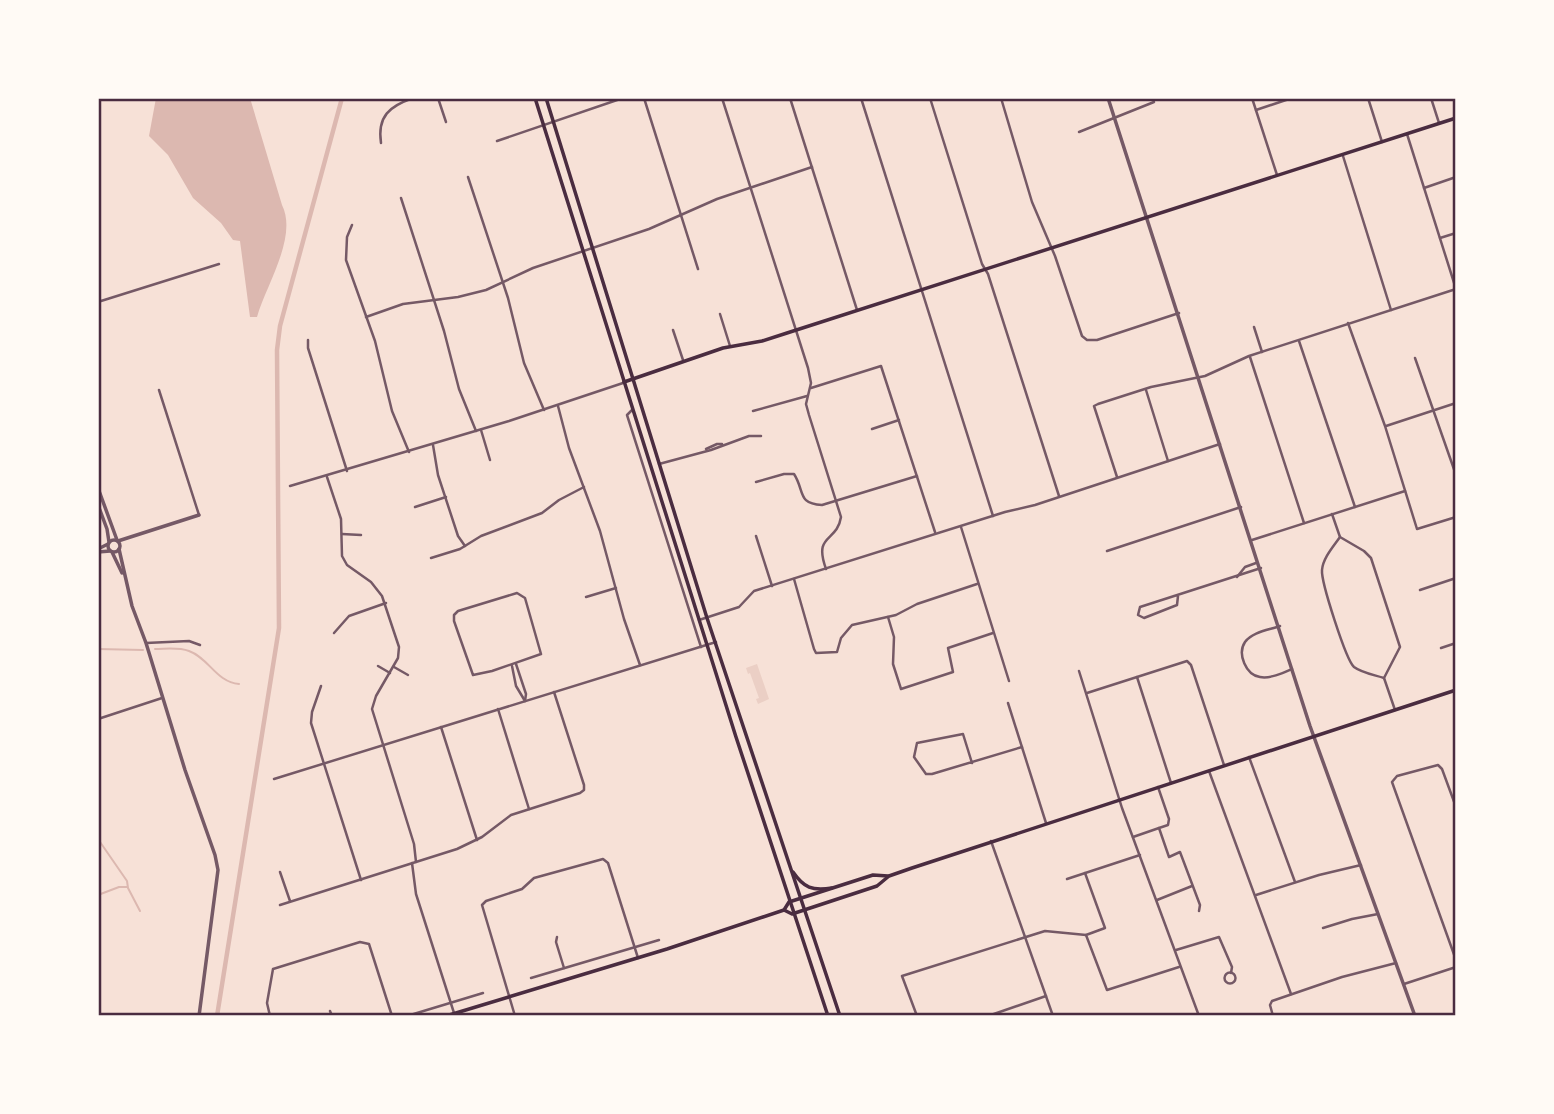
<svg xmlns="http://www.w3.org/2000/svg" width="1554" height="1114" font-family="Literata,serif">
<rect width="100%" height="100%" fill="#f7e1d7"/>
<polygon fill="#ebcfc5" points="757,664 769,699 758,704 756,699 759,698 750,673 748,674 746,668"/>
<path fill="#dcb8b0" d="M156,98H250L282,205C298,237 266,285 257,317H250L240,241L233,240L221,223L193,198L168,155L149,136Z"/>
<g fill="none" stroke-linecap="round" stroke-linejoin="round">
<g stroke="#dcb8b0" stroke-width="2">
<polyline points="98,649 143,650"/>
<path d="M155,649C166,649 178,647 189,651C209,658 216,682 239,684"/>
<polyline points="98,839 127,881 128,888 140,911"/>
<polyline points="98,895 119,887 127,887"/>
</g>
<polyline stroke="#dcb8b0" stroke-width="4.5" points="217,1016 279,628 277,350 280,326 342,98"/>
<g stroke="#755966" stroke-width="2.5">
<polyline points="438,98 446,122"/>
<polyline points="644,98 698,269"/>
<path d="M722,98L808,368L811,383L806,404L809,415L841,517C837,543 813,533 826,569"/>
<polyline points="790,98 857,310"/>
<polyline points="861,98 993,516"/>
<polyline points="930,98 982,264 988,274 1059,496"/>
<polyline points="1001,98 1032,202 1055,256 1082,336 1087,340 1097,340 1179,313"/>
<polyline points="1252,98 1277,175"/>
<polyline points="1368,98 1382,142"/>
<polyline points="1431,98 1439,123"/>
<polyline points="1256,110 1289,99"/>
<polyline points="1079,132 1154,102"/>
<polyline points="1407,134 1456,289"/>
<polyline points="497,141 623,98"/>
<path d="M381,143C377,116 390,106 413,98"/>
<polyline points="1343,156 1391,310"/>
<polyline points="468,177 508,298 524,363 544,410"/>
<polyline points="1424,188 1456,177"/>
<polyline points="401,198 444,331 459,389 476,431"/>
<polyline points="352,225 347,237 346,260 375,341 392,411 409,452"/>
<polyline points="1440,238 1456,233"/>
<polyline points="98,299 101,301 219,264"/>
<polyline points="720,314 730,346"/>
<polyline points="366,317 403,304 458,297 486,290 533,268 649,229 717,199 812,167"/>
<polyline points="1348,323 1385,426 1417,529 1456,517"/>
<polyline points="1254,327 1262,352"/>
<polyline points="673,330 683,360"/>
<polyline points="308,340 308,348 347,471"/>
<polyline points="1299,341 1355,507"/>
<polyline points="1250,357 1304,523"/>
<polyline points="1415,358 1456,475"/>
<polyline points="811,388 881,366 935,532"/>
<polyline points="159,390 199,515"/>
<polyline points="1146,390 1168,461"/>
<polyline points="558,406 569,448 600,531 624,619 640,665"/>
<polyline points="632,410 627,415 701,647"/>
<polyline points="753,411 807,396"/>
<polyline points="1386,426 1456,403"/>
<polyline points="872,429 899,420"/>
<polyline points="481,430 490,460"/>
<polyline points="433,445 438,475 458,536 465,546"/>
<polyline points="706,449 717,444 722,444"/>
<polyline points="659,464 711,450 749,436 761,436"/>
<polyline points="327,477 341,519 342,556 347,565 371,582 382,596 399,647 398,658 376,696 372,709 414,844 416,862"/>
<polyline points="1117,477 1094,406 1098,404 1151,387 1205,376 1249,356 1456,289"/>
<path d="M756,482L784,474H794C805,491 797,504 822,505L917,476"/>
<polyline points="290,486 509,421 623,383"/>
<polyline points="415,507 446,497"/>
<polyline points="1332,514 1340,537 1364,551 1371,558 1400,647 1384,678 1395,710"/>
<polyline points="961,527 1009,681"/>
<polyline points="342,534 361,535"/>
<polyline points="756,536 772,586"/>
<path d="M1340,537C1333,547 1323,558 1322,570C1321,582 1346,660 1354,667C1362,673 1375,675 1384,678"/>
<polyline points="1252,540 1405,491"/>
<polyline points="1107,551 1241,507"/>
<polyline points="431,558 460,549 481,536 542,513 559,500 584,487"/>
<polyline points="1237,577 1245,567 1256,563"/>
<polyline points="794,579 814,649 816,653 837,652 841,638 852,625 896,615 917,604 977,584"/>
<polyline points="1420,590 1456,578"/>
<polygon points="517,593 525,598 541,654 492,671 473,675 454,621 454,615 458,611"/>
<polyline points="1178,596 1177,605 1144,618 1138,615 1140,607 1261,568"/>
<polyline points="586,597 616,588"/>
<polyline points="888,617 894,637 893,664 901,689 953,672 948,648 993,633"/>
<polyline points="699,620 739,607 754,591 1005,512 1035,505 1220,444"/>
<path d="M1280,626C1269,630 1252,632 1245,642C1237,654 1246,675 1260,677C1270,679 1283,673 1292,669"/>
<polyline points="334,633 349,616 386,603"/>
<polyline points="146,643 189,641 200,645"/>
<polyline points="1441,648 1456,643"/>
<polyline points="516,664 526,694 525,701"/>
<polyline points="378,666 390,673"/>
<polyline points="512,666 516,686 525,701"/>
<polyline points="394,667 408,675"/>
<polyline points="1079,671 1122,808 1199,1016"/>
<polyline points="1137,677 1171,783"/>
<polyline points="321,686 312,712 311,723 361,880"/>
<polyline points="1087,693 1187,661 1191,665 1224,765"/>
<polyline points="1008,703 1046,823"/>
<polyline points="498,709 529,809"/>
<polyline points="98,719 162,698"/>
<polyline points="441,727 477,840"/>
<polyline points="1249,757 1295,882"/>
<polyline points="972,763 963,734 917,743 914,757 926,774 932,774 1022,747"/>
<polyline points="1209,771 1291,994"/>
<polyline points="274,779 716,642"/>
<polyline points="1158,787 1169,819 1168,825 1159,828 1169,857 1180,852 1200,905 1199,911"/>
<polyline points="1456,807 1442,769 1438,765 1397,776 1392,782 1456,960"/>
<polyline points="1133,837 1159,828"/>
<polyline points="991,841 1053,1016"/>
<polyline points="412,863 416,894 454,1013"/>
<polyline points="280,872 290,901"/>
<polyline points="1085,873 1105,928 1086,935 1107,990 1179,967"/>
<polyline points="1067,879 1140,855"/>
<polyline points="1256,895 1319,875 1361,865"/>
<polyline points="1157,900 1192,886"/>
<polyline points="280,905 457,849 482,837 511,815 580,793 584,790 584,785 554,692"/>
<polyline points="1323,928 1352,919 1378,914"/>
<polyline points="557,937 556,942 564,968"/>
<polyline points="1176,950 1219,937 1232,967 1231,973"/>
<circle cx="1230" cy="978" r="5.5"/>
<polyline points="531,978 659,940"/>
<polyline points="1404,984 1456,967"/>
<polyline points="330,1011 332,1016"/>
<polyline points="270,1016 267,1003 273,969 360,942 369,944 392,1016"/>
<polyline points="407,1016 483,993"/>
<polyline points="515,1016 482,905 486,901 522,889 534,878 603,859 608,863 638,958"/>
<polyline points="917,1016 902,976 1045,931 1086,935"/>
<polyline points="988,1016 1046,996"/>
<polyline points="1273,1016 1270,1005 1272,1001 1342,977 1396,963"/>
</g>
<g stroke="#755966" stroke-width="3.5">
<polyline points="1108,98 1310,726 1415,1016"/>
<polyline points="98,488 117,540"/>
<polyline points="98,505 107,529 109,542"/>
<circle cx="114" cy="546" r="6"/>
<polyline points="118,541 199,515"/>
<polyline points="98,549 108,544"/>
<polyline points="119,549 132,606 146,643 185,770 215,855 218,870 199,1016"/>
<polyline points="98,552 110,551"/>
<polyline points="112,552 122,573"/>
</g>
<g stroke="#4a2c40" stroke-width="3.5">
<polyline points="624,382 723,348 762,341 787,333 1456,118"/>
<polyline points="784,910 792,914 877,886 889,876 912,868 1456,690"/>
<polyline points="446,1016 667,949 784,910 789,902 873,875 888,876"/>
</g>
<g stroke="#4a2c40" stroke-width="3.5">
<polyline points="535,98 736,737 828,1016"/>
<polyline points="546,98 707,618 840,1016"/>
<path d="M793,872C804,888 812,891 832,888"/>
</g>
</g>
<rect width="1554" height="1114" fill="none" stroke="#fffaf5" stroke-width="200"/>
<rect x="100" y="100" width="1354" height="914" fill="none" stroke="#4a2c40" stroke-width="2.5"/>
</svg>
